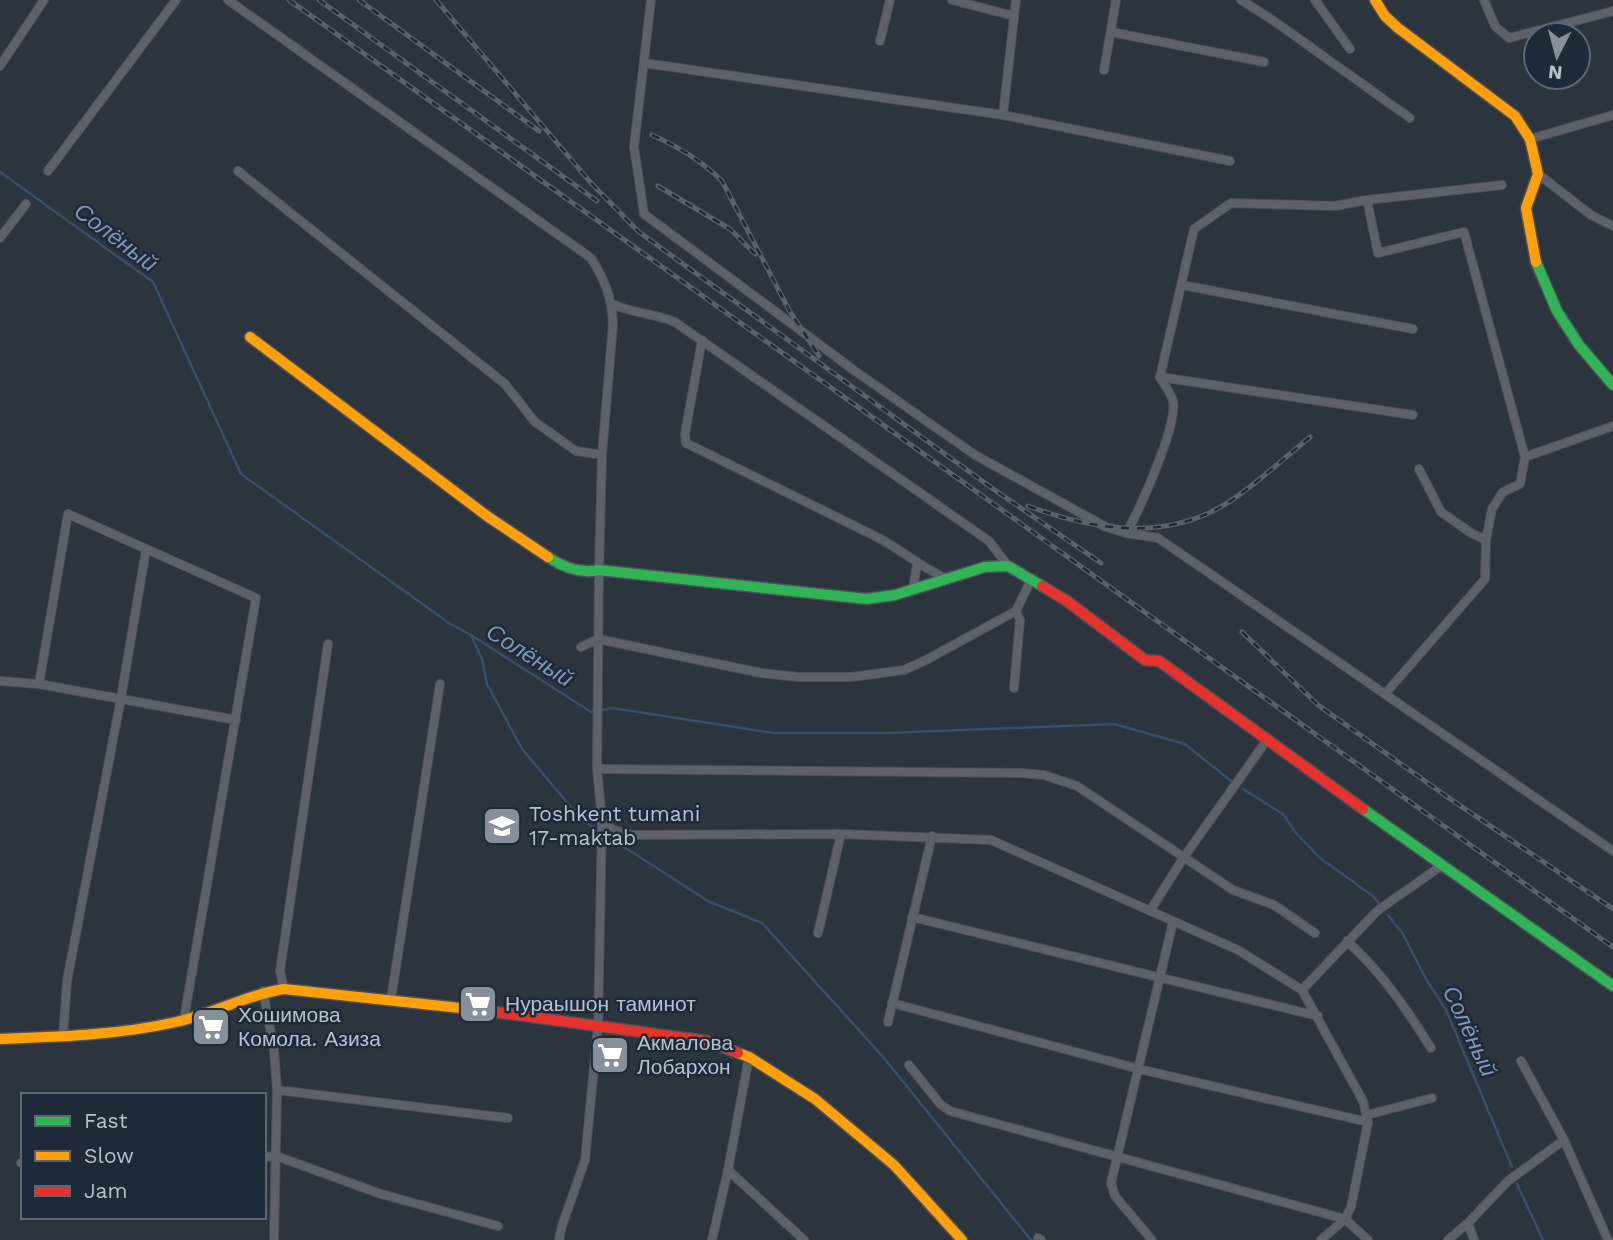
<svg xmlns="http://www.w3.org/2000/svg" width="1613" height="1240" font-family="'Work Sans',sans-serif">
<rect width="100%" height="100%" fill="#2c343d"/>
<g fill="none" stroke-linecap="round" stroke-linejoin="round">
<g stroke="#3a4e68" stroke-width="2.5">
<polyline points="0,172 153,282 241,474 449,623 471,635 591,712 612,708 774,733 887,733 1114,724 1185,744 1231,781"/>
<polyline points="471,635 482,659 487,684 522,749 582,820 708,901 762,923 884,1058 1031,1240"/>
<polyline points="1243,789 1283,814 1296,833 1320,858 1373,896 1380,905"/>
<polyline points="1388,915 1403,934 1426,979 1446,1010 1512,1167"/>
<polyline points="1517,1184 1543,1240"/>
</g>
<g stroke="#4b5057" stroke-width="10">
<g id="street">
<path d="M228,0L591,258C605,280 612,298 613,324L602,455L599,570L597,769L602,820L598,1026L585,1160L562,1226L559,1240"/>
<polyline points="651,0 634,147 644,214 855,371 975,455 1106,527 1126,533 1158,538 1613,851"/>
<polyline points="952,0 1014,16"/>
<polyline points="1241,0 1274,21 1410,118"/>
<polyline points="1315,0 1350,49"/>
<polyline points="1484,0 1495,26 1509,38 1613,11"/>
<polyline points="1111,32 1264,62"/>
<polyline points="880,41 890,0"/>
<polyline points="644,63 1003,115 1230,161"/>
<polyline points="0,66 44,0"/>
<polyline points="1104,70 1116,0"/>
<polyline points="1003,115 1016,0"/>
<polyline points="1530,139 1613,115"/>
<polyline points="48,171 176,0"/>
<polyline points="238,171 505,384 535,422 576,451 602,455"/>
<polyline points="1538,174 1591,215 1613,226"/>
<polyline points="1367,200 1378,253 1464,232 1525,457 1520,484 1503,492 1492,509 1486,540 1485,579 1385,694"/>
<polyline points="0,238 26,204"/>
<polyline points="1182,285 1413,329"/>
<path d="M612,304C635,314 653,313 675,322L989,541L1008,566"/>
<path d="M702,340L685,434L686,443L877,537C901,550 920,566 945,578"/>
<polyline points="1160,377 1413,415"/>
<polyline points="1525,457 1613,426"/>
<polyline points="1419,469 1441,512 1471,533 1486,540"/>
<path d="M1126,533C1139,511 1178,425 1173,401C1171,394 1164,384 1160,377L1194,229L1231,203L1335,206L1367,200L1502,185"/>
<polyline points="913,589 917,564"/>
<polyline points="581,647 598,639 761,673 798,677 852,677 904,670 926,660 1016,611 1031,580"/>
<polyline points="0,681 39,684 236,720"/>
<polyline points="39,684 68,514 256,598 184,1019"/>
<polyline points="1014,688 1020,620 1016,611"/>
<polyline points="597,769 1021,773 1044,775 1077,786 1233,890 1274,905 1315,933"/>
<polyline points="602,820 614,830 632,835 841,834 991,840 1238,950 1302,990 1363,1101 1368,1122 1351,1207 1345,1219 1321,1240"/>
<polyline points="1150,911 1184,857 1267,740"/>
<polyline points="912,917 1318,1016"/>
<polyline points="818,933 841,834"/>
<path d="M1347,941C1382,973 1406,1008 1431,1048"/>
<polyline points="284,989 280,971 328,644"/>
<polyline points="1302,990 1377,911 1441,866"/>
<polyline points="263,991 274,1050 277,1090 274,1240"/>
<polyline points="391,999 440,684"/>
<polyline points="892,1003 1139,1069 1368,1122"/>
<polyline points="888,1022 932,836"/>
<polyline points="63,1037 67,981 121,698 146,550"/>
<polyline points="1521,1061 1564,1140 1608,1240"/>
<polyline points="909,1065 940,1104 950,1111 1345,1219 1368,1240"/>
<polyline points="277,1090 508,1118"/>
<polyline points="1367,1115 1432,1098"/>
<polyline points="264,1157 276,1156 381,1194 498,1226"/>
<polyline points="21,1163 23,1163"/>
<polyline points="728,1170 804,1240"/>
<polyline points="1468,1223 1474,1240"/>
<polyline points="1038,1238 1041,1240"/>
<polyline points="712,1240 728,1170 749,1057"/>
<polyline points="1152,1240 1115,1196 1111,1183 1173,922"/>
<polyline points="1448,1240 1468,1223 1508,1181 1564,1140"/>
</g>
</g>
<g stroke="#4b5057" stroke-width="13">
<g id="fast">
<polyline points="1536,262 1557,311 1579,345 1613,385"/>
<path d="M548,557C564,568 580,574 599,570L866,599L895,595L985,567L1008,566L1042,586"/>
<polyline points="1363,809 1613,986"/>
</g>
</g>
<g stroke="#4b5057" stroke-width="13">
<g id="slow">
<polyline points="1375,0 1385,16 1398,28 1515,116 1530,139 1538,174 1526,208 1536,262"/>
<polyline points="250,337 487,516 548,557"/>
<path d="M0,1039C59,1037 119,1035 176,1022C213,1014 246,995 284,989L488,1011"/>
<polyline points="738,1053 749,1057 815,1099 894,1165 962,1240"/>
</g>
</g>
<g stroke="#4b5057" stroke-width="13">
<g id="jam">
<polyline points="1042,586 1067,601 1145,660 1159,661 1363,809"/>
<polyline points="488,1011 707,1041 738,1053"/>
</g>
</g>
<use href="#street" stroke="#5d626a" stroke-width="8"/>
<use href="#fast" stroke="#30b455" stroke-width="10"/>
<use href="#slow" stroke="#ff9f0a" stroke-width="10"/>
<use href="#jam" stroke="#e5322d" stroke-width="10"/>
<g stroke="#5b6168" stroke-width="5">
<g id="rail">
<polyline points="289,0 1613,947"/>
<polyline points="319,0 597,201"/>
<polyline points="359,0 539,131"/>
<polyline points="436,0 591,183 639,232 996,491 1101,563"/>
<path d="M652,135C679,147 701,160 722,181L789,310L819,356"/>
<polyline points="658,186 730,229 755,254"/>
<path d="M1028,506C1098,532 1175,543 1239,495C1264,477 1287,456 1310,437"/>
<polyline points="1242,632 1318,705 1446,796 1613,909"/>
</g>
</g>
<use href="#rail" stroke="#1f2a38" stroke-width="2.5" stroke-dasharray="8" stroke-linecap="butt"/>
</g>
<defs>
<g id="school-square" transform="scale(2.0125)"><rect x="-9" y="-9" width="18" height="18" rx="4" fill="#878f9b" stroke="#1f2a38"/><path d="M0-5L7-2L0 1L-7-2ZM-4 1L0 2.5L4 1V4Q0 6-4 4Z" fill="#fff"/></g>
<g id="supermarket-square" transform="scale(2.0125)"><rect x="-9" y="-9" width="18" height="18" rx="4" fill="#878f9b" stroke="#1f2a38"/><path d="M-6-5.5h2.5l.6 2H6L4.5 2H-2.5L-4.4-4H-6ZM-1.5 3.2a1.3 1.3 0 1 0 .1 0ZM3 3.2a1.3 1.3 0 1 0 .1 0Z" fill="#fff"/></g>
</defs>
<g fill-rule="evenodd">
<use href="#school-square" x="502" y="826"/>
<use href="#supermarket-square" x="478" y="1004"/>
<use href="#supermarket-square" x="211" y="1027"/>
<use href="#supermarket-square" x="610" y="1055"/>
</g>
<g text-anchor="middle" stroke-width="5" stroke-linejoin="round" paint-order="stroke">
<g font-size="21" fill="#b8c0cd" stroke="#1f2a38" text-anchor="start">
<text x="529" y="821">Toshkent tumani<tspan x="529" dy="24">17-maktab</tspan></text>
<text x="505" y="1011">Нураышон таминот</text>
<text x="238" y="1022">Хошимова<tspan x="238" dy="24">Комола. Азиза</tspan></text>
<text x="637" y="1050">Акмалова<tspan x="637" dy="24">Лобархон</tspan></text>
</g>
<g font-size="23" font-style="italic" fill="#7e97b4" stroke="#1f2a38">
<text transform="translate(116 237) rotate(37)" y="8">Солёный</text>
<text transform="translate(530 655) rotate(32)" y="8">Солёный</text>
<text transform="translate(1470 1031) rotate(65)" y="8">Солёный</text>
</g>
</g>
<rect x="21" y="1093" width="245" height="126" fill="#1f2a38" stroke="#5c6674" stroke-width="2"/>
<rect x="35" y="1116" width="35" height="10" fill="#30b455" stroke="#5c6674" stroke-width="2"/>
<text x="84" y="1128" font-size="21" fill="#b8c0cd">Fast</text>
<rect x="35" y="1151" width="35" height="10" fill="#ff9f0a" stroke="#5c6674" stroke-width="2"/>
<text x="84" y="1163" font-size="21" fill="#b8c0cd">Slow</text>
<rect x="35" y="1186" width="35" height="10" fill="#e5322d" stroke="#5c6674" stroke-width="2"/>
<text x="84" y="1198" font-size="21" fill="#b8c0cd">Jam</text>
<g transform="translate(1557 56) rotate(186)"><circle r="33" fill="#1f2a38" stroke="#5c6674" stroke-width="2"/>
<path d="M0-5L12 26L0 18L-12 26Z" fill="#878f9b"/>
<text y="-10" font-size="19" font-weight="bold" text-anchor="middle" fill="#b8c0cd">N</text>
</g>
</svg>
